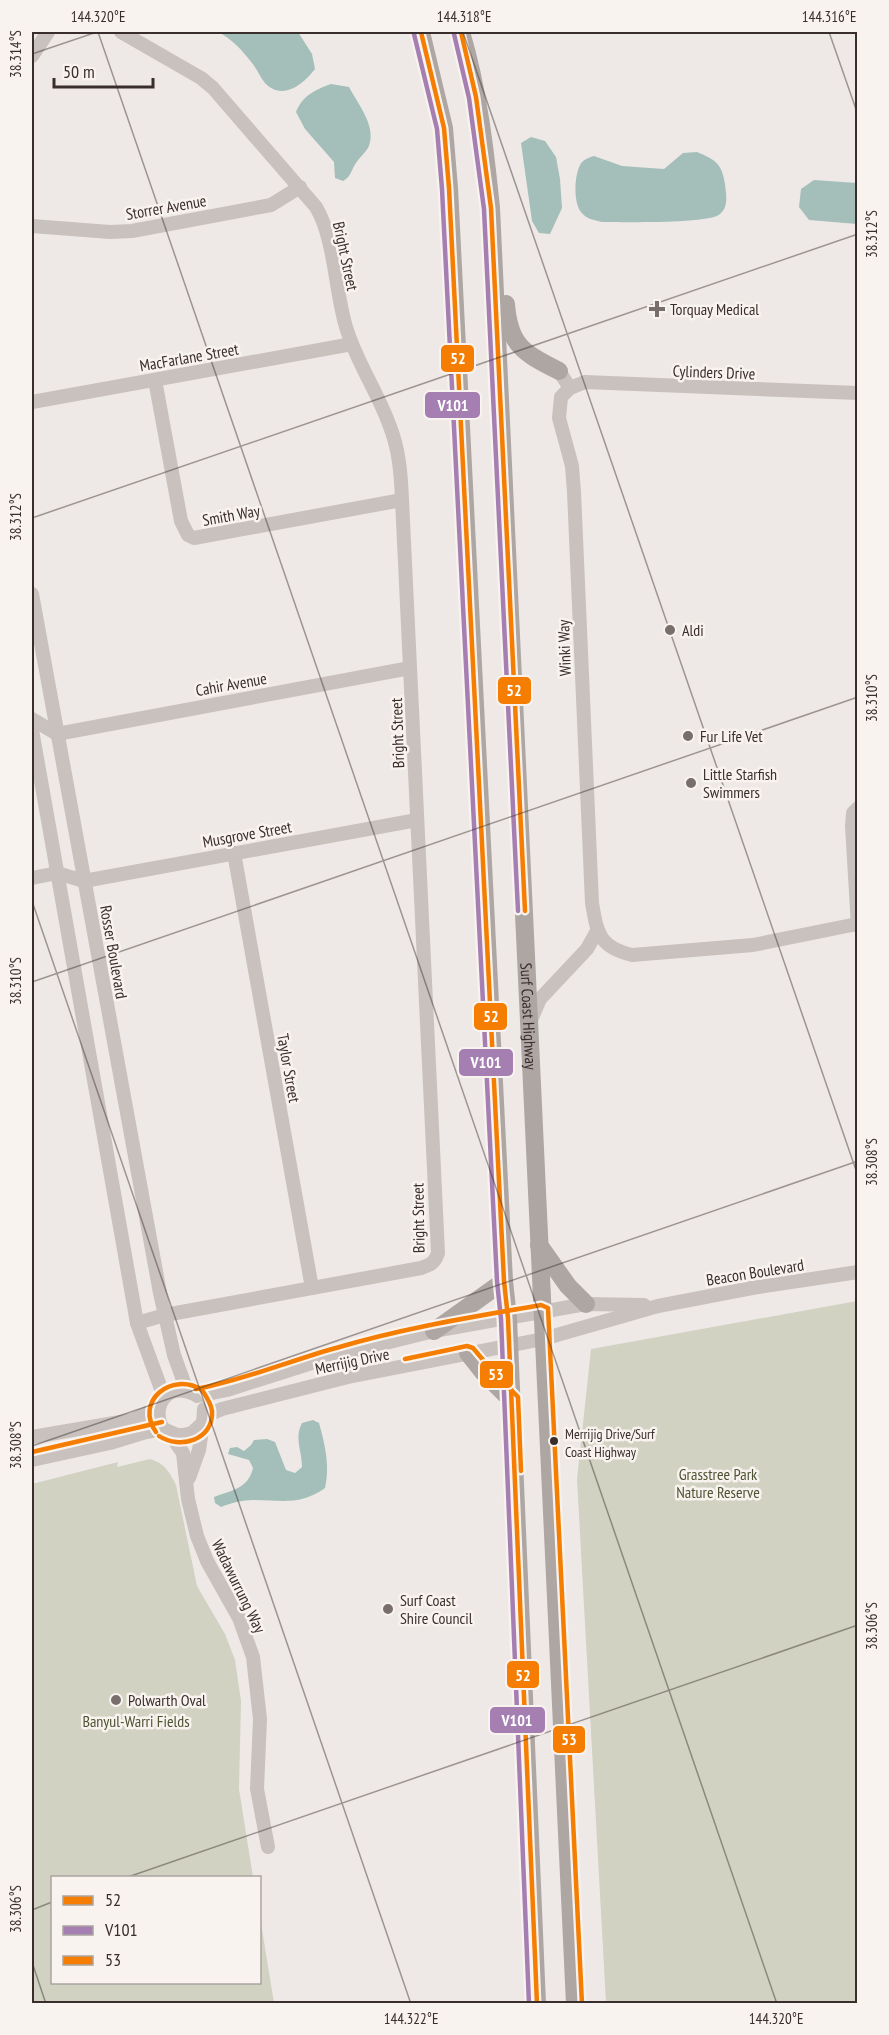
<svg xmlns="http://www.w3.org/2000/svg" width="889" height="2035" font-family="'PT Sans Narrow',sans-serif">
<rect width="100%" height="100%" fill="#eee9e6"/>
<g fill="#d1d2c2">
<polygon points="857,1301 857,2003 606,2003 577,1479 591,1349"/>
<path d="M150,1459C164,1463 169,1471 176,1485L197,1586L225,1634L235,1660L241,1701L239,1789L253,1877L52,1878V1982H260V1917L274,2003H32V1484L118,1462L117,1467Z"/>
</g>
<g fill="#a4beba">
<path d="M218,32H298L312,54L315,69C303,85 282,101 265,83C260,77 257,69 252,63C242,50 232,39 218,32Z"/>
<path d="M331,84L349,87C358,104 378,128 368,148C365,153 359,158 356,163C351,170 351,177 343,181L335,178L334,162L305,129L296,112C303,95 315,90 331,84Z"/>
<polygon points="531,137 545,141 556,157 560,179 562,208 550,234 539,233 532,221 521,143"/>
<path d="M697,152C716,160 722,164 725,184C726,194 729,207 720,214C710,224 621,222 602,222C594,220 586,219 581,212C573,202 574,172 582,162C585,159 590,157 594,156L622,166L664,169L683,153Z"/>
<polygon points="814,180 857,183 857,224 809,220 799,207 801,189"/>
<path d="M313,1420L319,1423C325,1445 330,1465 325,1488C300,1506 281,1500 253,1500C242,1500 231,1503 221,1507L215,1503L214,1497C232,1490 248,1489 253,1468L249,1460L228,1454L230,1448L237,1447L244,1451L251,1445L254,1440L267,1439L275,1442L286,1470L295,1473L302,1467C302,1451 294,1438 302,1423Z"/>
</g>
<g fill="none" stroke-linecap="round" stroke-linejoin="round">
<g stroke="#c8c1be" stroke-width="14">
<path d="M121,32L201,78L213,88L316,207C335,239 335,291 346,327C356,361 377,391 389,424C399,448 401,474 402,500L438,1253C435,1263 430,1265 421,1268L165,1315L137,1323"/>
<polyline points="32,56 48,32"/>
<polyline points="32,226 110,232 132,231 271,205 300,187"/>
<path d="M559,371L570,388L561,397L559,418L572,466L574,492L592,903C597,933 599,947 632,955L753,945L857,924"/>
<polyline points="155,380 181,521 188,535 194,538 402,500"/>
<polyline points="570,388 585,382 858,393"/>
<polyline points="32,402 352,344"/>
<polyline points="32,594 160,1293 174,1355 187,1391"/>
<polyline points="32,719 57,734 410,668"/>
<polyline points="32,730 137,1323 164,1397"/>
<polyline points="858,808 853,813 852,826 858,926"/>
<polyline points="234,853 312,1288"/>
<polyline points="32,878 57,873 84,881 417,820"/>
<polyline points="531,1020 540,999 587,949 597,931"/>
<polyline points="197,1396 227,1390 337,1355 434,1331 586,1304 644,1305"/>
<polyline points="205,1416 222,1409 348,1377 543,1339 658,1306 752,1288 858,1272"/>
<path d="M163,1429C150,1406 168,1381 194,1394"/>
<polyline points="169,1433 183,1453 188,1499 197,1536 207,1561 239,1618 253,1657 260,1719 257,1789 268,1847"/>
<polyline points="32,1437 132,1420 158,1408"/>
<polyline points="32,1460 110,1443 146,1432 163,1429 177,1435 184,1435 192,1433 203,1423 204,1409"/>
<polyline points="189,1478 199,1450 203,1423"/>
</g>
<g stroke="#ada6a3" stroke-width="18">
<polyline points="421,32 444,128 449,188 504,1281 508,1318 537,2004"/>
<path id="s1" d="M461,32C478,88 485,149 491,208L575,2004"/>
<path d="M506,304C509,346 524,353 559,371"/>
<polyline points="539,1245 568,1286 586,1304"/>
<polyline points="434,1331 504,1281"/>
<polyline points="468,1353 483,1372 511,1400"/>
</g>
<g stroke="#f9f3ef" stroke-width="9">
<g id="bus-1">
<polyline points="421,32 444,128 449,188 504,1281 508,1318 537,2004"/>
<polyline points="461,32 476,97 491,208 525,911"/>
</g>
</g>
<g stroke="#f9f3ef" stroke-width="9">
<g id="bus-2">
<polyline points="414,34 437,129 442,189 497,1281 501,1319 529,2004"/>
<polyline points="454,34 469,98 484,209 518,911"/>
</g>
</g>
<g stroke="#f9f3ef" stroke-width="9">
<g id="bus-3">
<polyline points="405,1359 467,1346 473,1348 489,1367 518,1397 521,1471"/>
<path d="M196,1389C244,1380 289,1361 336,1348C403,1328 472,1317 541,1305L548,1308L582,2004"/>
<path d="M156,1432C134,1401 172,1371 202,1390C206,1396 211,1403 212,1411C214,1440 180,1450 159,1436"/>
<polyline points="32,1452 162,1422"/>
</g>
</g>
<use href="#bus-1" stroke="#f57e02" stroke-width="4.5"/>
<use href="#bus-2" stroke="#a57fb2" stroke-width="4.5"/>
<use href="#bus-3" stroke="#f57e02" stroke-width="4.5"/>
</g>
<path fill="none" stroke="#392e2c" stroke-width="1.5" stroke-opacity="0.45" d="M98,32L777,2004M463,32L858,1176M829,32L858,115M32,54L97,32M32,518L858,234M32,901L411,2004M32,982L858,697M32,1446L858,1161M125,1878L858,1625M32,1910L52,1902M32,1962L46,2004"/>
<g fill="#786f6d" stroke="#f9f3ef" stroke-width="2">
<path d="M654 300h6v6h6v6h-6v6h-6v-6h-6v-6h6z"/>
<circle cx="670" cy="630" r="6"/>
<circle cx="688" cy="736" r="6"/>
<circle cx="691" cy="783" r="6"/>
<circle cx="388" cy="1609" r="6"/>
<circle cx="116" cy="1700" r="6"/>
</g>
<circle fill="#392e2c" stroke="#f9f3ef" stroke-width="2" cx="554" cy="1441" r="5"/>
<g text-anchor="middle" stroke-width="5" stroke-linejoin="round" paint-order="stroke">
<g font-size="14" fill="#392e2c" stroke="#f9f3ef" text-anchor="start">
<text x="565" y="1439">Merrijig Drive/Surf<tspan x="565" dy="18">Coast Highway</tspan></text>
</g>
<g font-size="16" fill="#392e2c" stroke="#f9f3ef">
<text transform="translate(166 207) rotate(-10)" y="6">Storrer Avenue</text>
<text transform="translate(346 256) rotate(78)" y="6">Bright Street</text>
<text transform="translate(189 357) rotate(-10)" y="6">MacFarlane Street</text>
<text transform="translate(714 372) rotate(2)" y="6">Cylinders Drive</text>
<text transform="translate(231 515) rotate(-10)" y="6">Smith Way</text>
<text transform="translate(564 648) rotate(-92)" y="6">Winki Way</text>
<text transform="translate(231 684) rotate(-10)" y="6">Cahir Avenue</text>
<text transform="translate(397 733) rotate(-92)" y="6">Bright Street</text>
<text transform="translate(247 834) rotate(-10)" y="6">Musgrove Street</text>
<text transform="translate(114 952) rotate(80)" y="6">Rosser Boulevard</text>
<text dy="6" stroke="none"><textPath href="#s1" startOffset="988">Surf Coast Highway</textPath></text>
<text transform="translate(289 1068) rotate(80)" y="6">Taylor Street</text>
<text transform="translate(418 1218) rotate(-91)" y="6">Bright Street</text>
<text transform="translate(755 1272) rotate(-9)" y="6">Beacon Boulevard</text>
<text transform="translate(352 1361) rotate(-12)" y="6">Merrijig Drive</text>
<text transform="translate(239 1586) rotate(64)" y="6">Wadawurrung Way</text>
</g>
<g font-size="16" fill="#392e2c" stroke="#f9f3ef" text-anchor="start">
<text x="670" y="315">Torquay Medical</text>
<text x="682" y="636">Aldi</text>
<text x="700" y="742">Fur Life Vet</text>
<text x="703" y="780">Little Starfish<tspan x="703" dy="18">Swimmers</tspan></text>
<text x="400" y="1606">Surf Coast<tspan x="400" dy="18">Shire Council</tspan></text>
<text x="128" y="1706">Polwarth Oval</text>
</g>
<g font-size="16" fill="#4d5433" stroke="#f9f3ef">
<text x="718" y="1480">Grasstree Park<tspan x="718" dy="18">Nature Reserve</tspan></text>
<text x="136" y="1727">Banyul-Warri Fields</text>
</g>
</g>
<g stroke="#f9f3ef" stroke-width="2">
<rect x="440" y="344" width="35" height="29" rx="6" fill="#f57e02"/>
<rect x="424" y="391" width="57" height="28" rx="6" fill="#a57fb2"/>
<rect x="497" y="676" width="35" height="29" rx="6" fill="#f57e02"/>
<rect x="473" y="1002" width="35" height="29" rx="6" fill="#f57e02"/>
<rect x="458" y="1048" width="56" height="29" rx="6" fill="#a57fb2"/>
<rect x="479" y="1360" width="35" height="29" rx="6" fill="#f57e02"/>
<rect x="506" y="1660" width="34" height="29" rx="6" fill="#f57e02"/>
<rect x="489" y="1706" width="57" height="28" rx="6" fill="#a57fb2"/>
<rect x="552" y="1725" width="34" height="29" rx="6" fill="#f57e02"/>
</g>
<g font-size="16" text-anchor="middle" font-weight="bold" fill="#fff">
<text x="458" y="364">52</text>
<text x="453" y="411">V101</text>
<text x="514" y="696">52</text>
<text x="491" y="1022">52</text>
<text x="486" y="1068">V101</text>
<text x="496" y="1380">53</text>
<text x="523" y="1681">52</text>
<text x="517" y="1726">V101</text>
<text x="569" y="1745">53</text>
</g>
<rect width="889" height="2035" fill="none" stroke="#f9f3ef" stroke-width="66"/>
<rect x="51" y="1876" width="210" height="108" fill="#f9f3ef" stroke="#aca4a1" stroke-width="1.5"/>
<rect x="63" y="1896" width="30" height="9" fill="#f57e02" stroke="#aca4a1" stroke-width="1.5"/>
<text x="105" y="1906" font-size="18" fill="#392e2c">52</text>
<rect x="63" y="1926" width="30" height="9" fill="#a57fb2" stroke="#aca4a1" stroke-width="1.5"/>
<text x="105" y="1936" font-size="18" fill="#392e2c">V101</text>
<rect x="63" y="1956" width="30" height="9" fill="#f57e02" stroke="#aca4a1" stroke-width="1.5"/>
<text x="105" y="1966" font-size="18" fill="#392e2c">53</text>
<path d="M54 78v9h99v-9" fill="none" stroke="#392e2c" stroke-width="3"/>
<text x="63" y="78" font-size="18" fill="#392e2c" stroke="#f9f3ef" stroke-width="4.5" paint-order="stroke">50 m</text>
<rect x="33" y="33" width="823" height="1969" fill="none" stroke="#392e2c" stroke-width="2"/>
<g font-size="15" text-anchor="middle" fill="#392e2c">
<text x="98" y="22">144.320°E</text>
<text x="464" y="22">144.318°E</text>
<text x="829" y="22">144.316°E</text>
<text transform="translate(16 54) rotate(-90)" y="5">38.314°S</text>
<text transform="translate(872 234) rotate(-90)" y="5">38.312°S</text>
<text transform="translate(16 517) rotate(-90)" y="5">38.312°S</text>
<text transform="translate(872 698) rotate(-90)" y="5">38.310°S</text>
<text transform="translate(16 981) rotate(-90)" y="5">38.310°S</text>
<text transform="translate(872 1162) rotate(-90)" y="5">38.308°S</text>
<text transform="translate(16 1445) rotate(-90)" y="5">38.308°S</text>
<text transform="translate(872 1626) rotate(-90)" y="5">38.306°S</text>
<text transform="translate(16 1909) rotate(-90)" y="5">38.306°S</text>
<text x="411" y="2024">144.322°E</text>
<text x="776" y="2024">144.320°E</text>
</g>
</svg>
